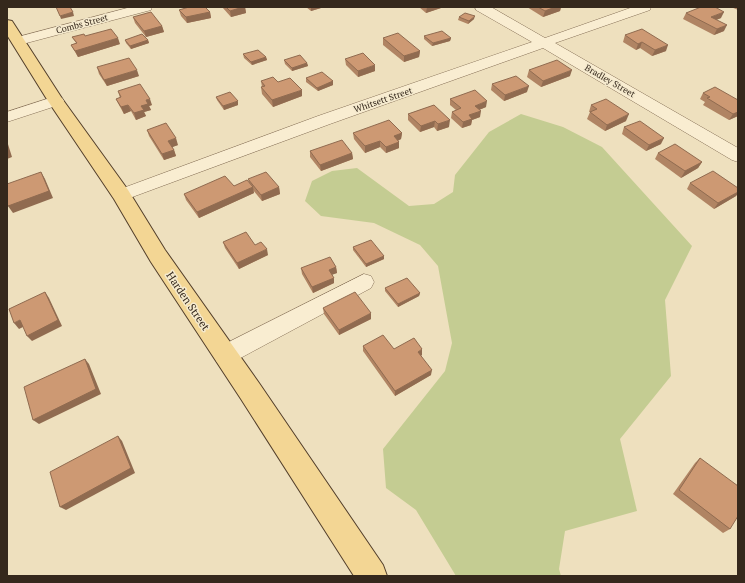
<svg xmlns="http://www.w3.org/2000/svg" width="745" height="583" font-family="'PT Serif',serif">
<rect width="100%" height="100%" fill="#eee0be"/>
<polygon fill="#c4cc92" points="521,114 563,127 602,147 692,246 665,300 671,376 620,439 637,511 565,531 559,569 561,576 456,576 416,510 386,488 383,449 445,371 452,343 438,266 420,245 374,223 321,216 305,201 312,181 332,171 357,168 409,206 434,204 453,192 455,175 489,132"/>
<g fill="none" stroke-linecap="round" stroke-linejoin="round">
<g stroke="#867057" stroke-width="1">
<g id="minor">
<polygon points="131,7 152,7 151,10 19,45 14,44 12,41 14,38"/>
<polygon points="475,7 491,7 545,38 633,7 651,7 650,10 555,43 738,148 738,162 732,160 543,48 330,124 127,199 121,201 115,199 112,195 115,191 318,116 532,42 476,10"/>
<polygon points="56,96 62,98 64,101 62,104 7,122 7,112"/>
<polygon points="364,274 371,276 374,282 371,288 233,362 225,365 217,362 214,355 217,348"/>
</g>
</g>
<g stroke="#533f2b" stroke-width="2">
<polygon id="major" points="7,20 12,21 63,100 128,190 165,250 259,383 383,565 387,576 354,576 241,399 151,262 114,199 48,101 7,35"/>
</g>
<use href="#minor" fill="#f9edd1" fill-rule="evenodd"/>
<use href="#major" fill="#f3d694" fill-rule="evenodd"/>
</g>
<g fill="#b08463">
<polygon points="222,7 245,7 246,13 231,17"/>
<polygon points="306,7 320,7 321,8 311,11"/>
<polygon points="419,7 444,7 426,13"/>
<polygon points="527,7 561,7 560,11 543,17"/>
<polygon points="731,7 738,7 738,10"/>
<polygon points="179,10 210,12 211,18 187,23 181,16"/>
<polygon points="686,13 721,18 716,20 724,31 714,35 683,19"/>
<polygon points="133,17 162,26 164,32 146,37 135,23"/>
<polygon points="459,17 474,19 468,24 458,20"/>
<polygon points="625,35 666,51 652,56 640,48 636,50 623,42"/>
<polygon points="85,36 120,44 78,57 71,45 76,43 72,37"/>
<polygon points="424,36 451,38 450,41 432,46 424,39"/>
<polygon points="383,38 420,51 419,57 404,62 383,45"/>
<polygon points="125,40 148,40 149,43 131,49 126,43"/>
<polygon points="243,54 266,57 267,60 252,65 244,58"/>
<polygon points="345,59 375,71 358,77 346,65"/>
<polygon points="284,60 307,63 308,66 292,71 285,64"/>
<polygon points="97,67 139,76 107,86 99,74"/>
<polygon points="529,70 570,76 541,87 527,77"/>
<polygon points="306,78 333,81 333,85 318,91 306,82"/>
<polygon points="261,81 278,82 302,96 273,107 262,94 261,87 262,87"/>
<polygon points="492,84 527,92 504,101 491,90"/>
<polygon points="118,91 152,105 149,106 151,110 144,112 146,116 136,120 131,111 124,114 119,105 116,99 120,98"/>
<polygon points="703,93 738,100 738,116 729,120 703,105 705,102 700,99"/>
<polygon points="216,97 238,105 224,110 217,100"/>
<polygon points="450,99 486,107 479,110 480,117 472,120 471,125 462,128 451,118 452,112 456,110 450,105"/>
<polygon points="434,105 449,127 437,131 434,127 420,132 408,120 408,114"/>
<polygon points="591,105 626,121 605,131 587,119 590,112 589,112"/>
<polygon points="624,127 661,144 646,151 622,134"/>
<polygon points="147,130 178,145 172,147 174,150 176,156 164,160 149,136"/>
<polygon points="353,133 402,133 401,139 398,141 399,142 399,148 386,153 380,147 365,153 354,139"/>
<polygon points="310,151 352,153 353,159 321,171 310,157"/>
<polygon points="658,153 702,162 698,168 681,178 655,159"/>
<polygon points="248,179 279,187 280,194 262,201 253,190 254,193 199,218 186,200 184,194 234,186 249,183"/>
<polygon points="690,183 736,196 714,209 687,189"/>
<polygon points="223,242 268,255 239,269 225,248"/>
<polygon points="353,247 384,256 384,259 366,267 353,250"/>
<polygon points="336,267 337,273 332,274 334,283 313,293 302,274 301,268"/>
<polygon points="385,288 420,293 419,296 398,307 385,291"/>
<polygon points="323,308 371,319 339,335 324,314"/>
<polygon points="363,346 394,349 422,355 420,356 431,375 395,396 363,351"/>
<polygon points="700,458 730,529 723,533 673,494 695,463"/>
</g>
<g fill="#906b50">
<polygon points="243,7 245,7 246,13 231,17 230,11"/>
<polygon points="314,7 320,7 321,8 311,11 311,8"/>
<polygon points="427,7 444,7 426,13"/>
<polygon points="555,7 561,7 560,11 543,17 545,11"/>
<polygon points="73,12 74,16 61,19 60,16"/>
<polygon points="210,12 211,18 187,23 186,17"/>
<polygon points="724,12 721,18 708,23 711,17"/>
<polygon points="475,16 474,19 468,24 469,21"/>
<polygon points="727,25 724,31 714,35 717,29"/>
<polygon points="162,26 164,32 146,37 144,31"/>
<polygon points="118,38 120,44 78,57 75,51"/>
<polygon points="451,38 450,41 432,46 433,43"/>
<polygon points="148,40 149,43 131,49 130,46"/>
<polygon points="642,42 640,48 636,50 638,44"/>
<polygon points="668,45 666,51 652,56 655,50"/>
<polygon points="420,51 419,57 404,62 404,56"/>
<polygon points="266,57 267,60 252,65 251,62"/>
<polygon points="307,63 308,66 292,71 292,68"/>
<polygon points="375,65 375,71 358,77 358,71"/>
<polygon points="137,70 139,76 107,86 104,80"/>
<polygon points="572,70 570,76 541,87 543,81"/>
<polygon points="333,81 333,85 318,91 317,88"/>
<polygon points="529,86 527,92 504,101 505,95"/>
<polygon points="302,90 302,96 273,107 272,100"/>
<polygon points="150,99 152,105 149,106 151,110 144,112 146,116 136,120 134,113 146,100"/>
<polygon points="238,101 238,105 224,110 223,106"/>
<polygon points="487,101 486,107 474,112 475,106"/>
<polygon points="128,105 131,111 124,114 121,107"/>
<polygon points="481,111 480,117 472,120 471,125 462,128 463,122 469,115"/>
<polygon points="738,112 738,116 729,120 733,114"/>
<polygon points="629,114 626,121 605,131 607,125"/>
<polygon points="450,120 449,127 437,131 438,124"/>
<polygon points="435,121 434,127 420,132 421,126"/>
<polygon points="402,133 401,139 394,142 394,136"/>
<polygon points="176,138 178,145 170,148 168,141"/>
<polygon points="664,138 661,144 646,151 649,145"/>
<polygon points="7,141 12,157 7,159"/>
<polygon points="380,141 380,147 365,153 365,146"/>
<polygon points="399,142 399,148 386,153 386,147"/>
<polygon points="174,150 176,156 164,160 162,154"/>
<polygon points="352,153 353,159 321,171 320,165"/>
<polygon points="702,162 698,168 681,178 685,171"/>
<polygon points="41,172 45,179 53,198 13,213 8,206"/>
<polygon points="253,187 254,193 199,218 197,212"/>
<polygon points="279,187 280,194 262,201 261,195"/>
<polygon points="738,192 738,194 736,196 714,209 718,203"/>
<polygon points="267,249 268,255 239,269 237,263"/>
<polygon points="384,256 384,259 366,267 366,264"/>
<polygon points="336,267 337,273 329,276 329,270"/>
<polygon points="334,278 334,283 313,293 312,287"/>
<polygon points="45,292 49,298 62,326 32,341 27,336"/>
<polygon points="420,293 419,296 398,307 398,304"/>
<polygon points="371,313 371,319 339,335 339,330"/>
<polygon points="20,320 25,326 19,329 14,323"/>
<polygon points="422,349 422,355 417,358 418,352"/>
<polygon points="85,359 89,364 101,394 39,424 33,420"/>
<polygon points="432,370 431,375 395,396 395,391"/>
<polygon points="118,436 122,441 135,473 66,510 60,507"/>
</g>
<g fill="#cd9973" stroke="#906b50">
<polygon points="56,7 70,7 73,12 60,16"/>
<polygon points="189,7 205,7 210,12 186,17 179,10"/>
<polygon points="226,7 243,7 230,11"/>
<polygon points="538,7 555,7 545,11"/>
<polygon points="701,7 715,7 724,12 711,17 727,25 717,29 686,13"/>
<polygon points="151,12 162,26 144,31 133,17"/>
<polygon points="465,13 475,16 469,21 459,17"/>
<polygon points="111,29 118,38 75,51 71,45 77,43 72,37 84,34 85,36"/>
<polygon points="642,29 668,45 655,50 642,42 638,44 625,35"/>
<polygon points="442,31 451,38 433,43 424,36"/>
<polygon points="398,33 420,51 404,56 383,38"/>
<polygon points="142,34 148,40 130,46 125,40"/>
<polygon points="258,50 266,57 251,62 243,54"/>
<polygon points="363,53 375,65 358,71 345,59"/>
<polygon points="300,55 307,63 292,68 284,60"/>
<polygon points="129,58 137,70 104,80 97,67"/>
<polygon points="557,60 572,70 543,81 529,70"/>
<polygon points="322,72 333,81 317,88 306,78"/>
<polygon points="516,76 529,86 505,95 492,84"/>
<polygon points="273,77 278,82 290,78 302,90 272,100 261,87 265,86 261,81"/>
<polygon points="140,84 150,99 146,100 148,104 141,106 144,110 134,113 128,105 121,107 116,99 121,97 118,91"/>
<polygon points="715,87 738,100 738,112 733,114 707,98 710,97 703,93"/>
<polygon points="475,90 487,101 475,106 481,111 469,115 472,119 463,122 452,112 461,108 450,99"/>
<polygon points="230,92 238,101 223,106 216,97"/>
<polygon points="606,99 629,114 607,125 590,112 597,109 591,105"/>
<polygon points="434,105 450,120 438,124 435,121 421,126 408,114"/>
<polygon points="389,120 402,133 394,136 399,142 386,147 380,141 365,146 353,133"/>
<polygon points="640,121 664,138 649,145 624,127"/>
<polygon points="166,123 176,138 168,141 174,150 162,154 147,130"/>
<polygon points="342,140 352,153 320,165 310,151"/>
<polygon points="675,144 702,162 685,171 658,153"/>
<polygon points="713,171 738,188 738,192 718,203 690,183"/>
<polygon points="41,172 49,191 8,206 7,203 7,184"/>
<polygon points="266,172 279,187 261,195 248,179"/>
<polygon points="225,176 234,186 247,180 253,187 197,212 184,194"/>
<polygon points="246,232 255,245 261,242 267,249 237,263 223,242"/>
<polygon points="371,240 384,256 366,264 353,247"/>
<polygon points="330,257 336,267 329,270 334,278 312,287 301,268"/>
<polygon points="407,278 420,293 398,304 385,288"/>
<polygon points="45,292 58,320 27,336 20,320 14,323 9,309"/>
<polygon points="355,292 371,313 339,330 323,308"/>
<polygon points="383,335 394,349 414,338 422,349 418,352 432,370 395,391 363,346"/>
<polygon points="85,359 96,389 33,420 24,387"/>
<polygon points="118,436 131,468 60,507 50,472"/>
<polygon points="700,458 738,486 738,516 730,529 679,490"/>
</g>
<g text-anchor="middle" stroke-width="3" stroke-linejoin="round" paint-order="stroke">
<g font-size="9" fill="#35281c" stroke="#f5eace">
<text transform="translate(82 24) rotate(-15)" y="3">Combs Street</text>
<text transform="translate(610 81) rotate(30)" y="3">Bradley Street</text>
<text transform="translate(383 100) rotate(-19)" y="3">Whitsett Street</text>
</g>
<g font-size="11" fill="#35281c" stroke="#f5eace">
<text transform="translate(188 301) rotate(56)" y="4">Harden Street</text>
</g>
</g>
<rect width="745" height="583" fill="none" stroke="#35281c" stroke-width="16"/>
</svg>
